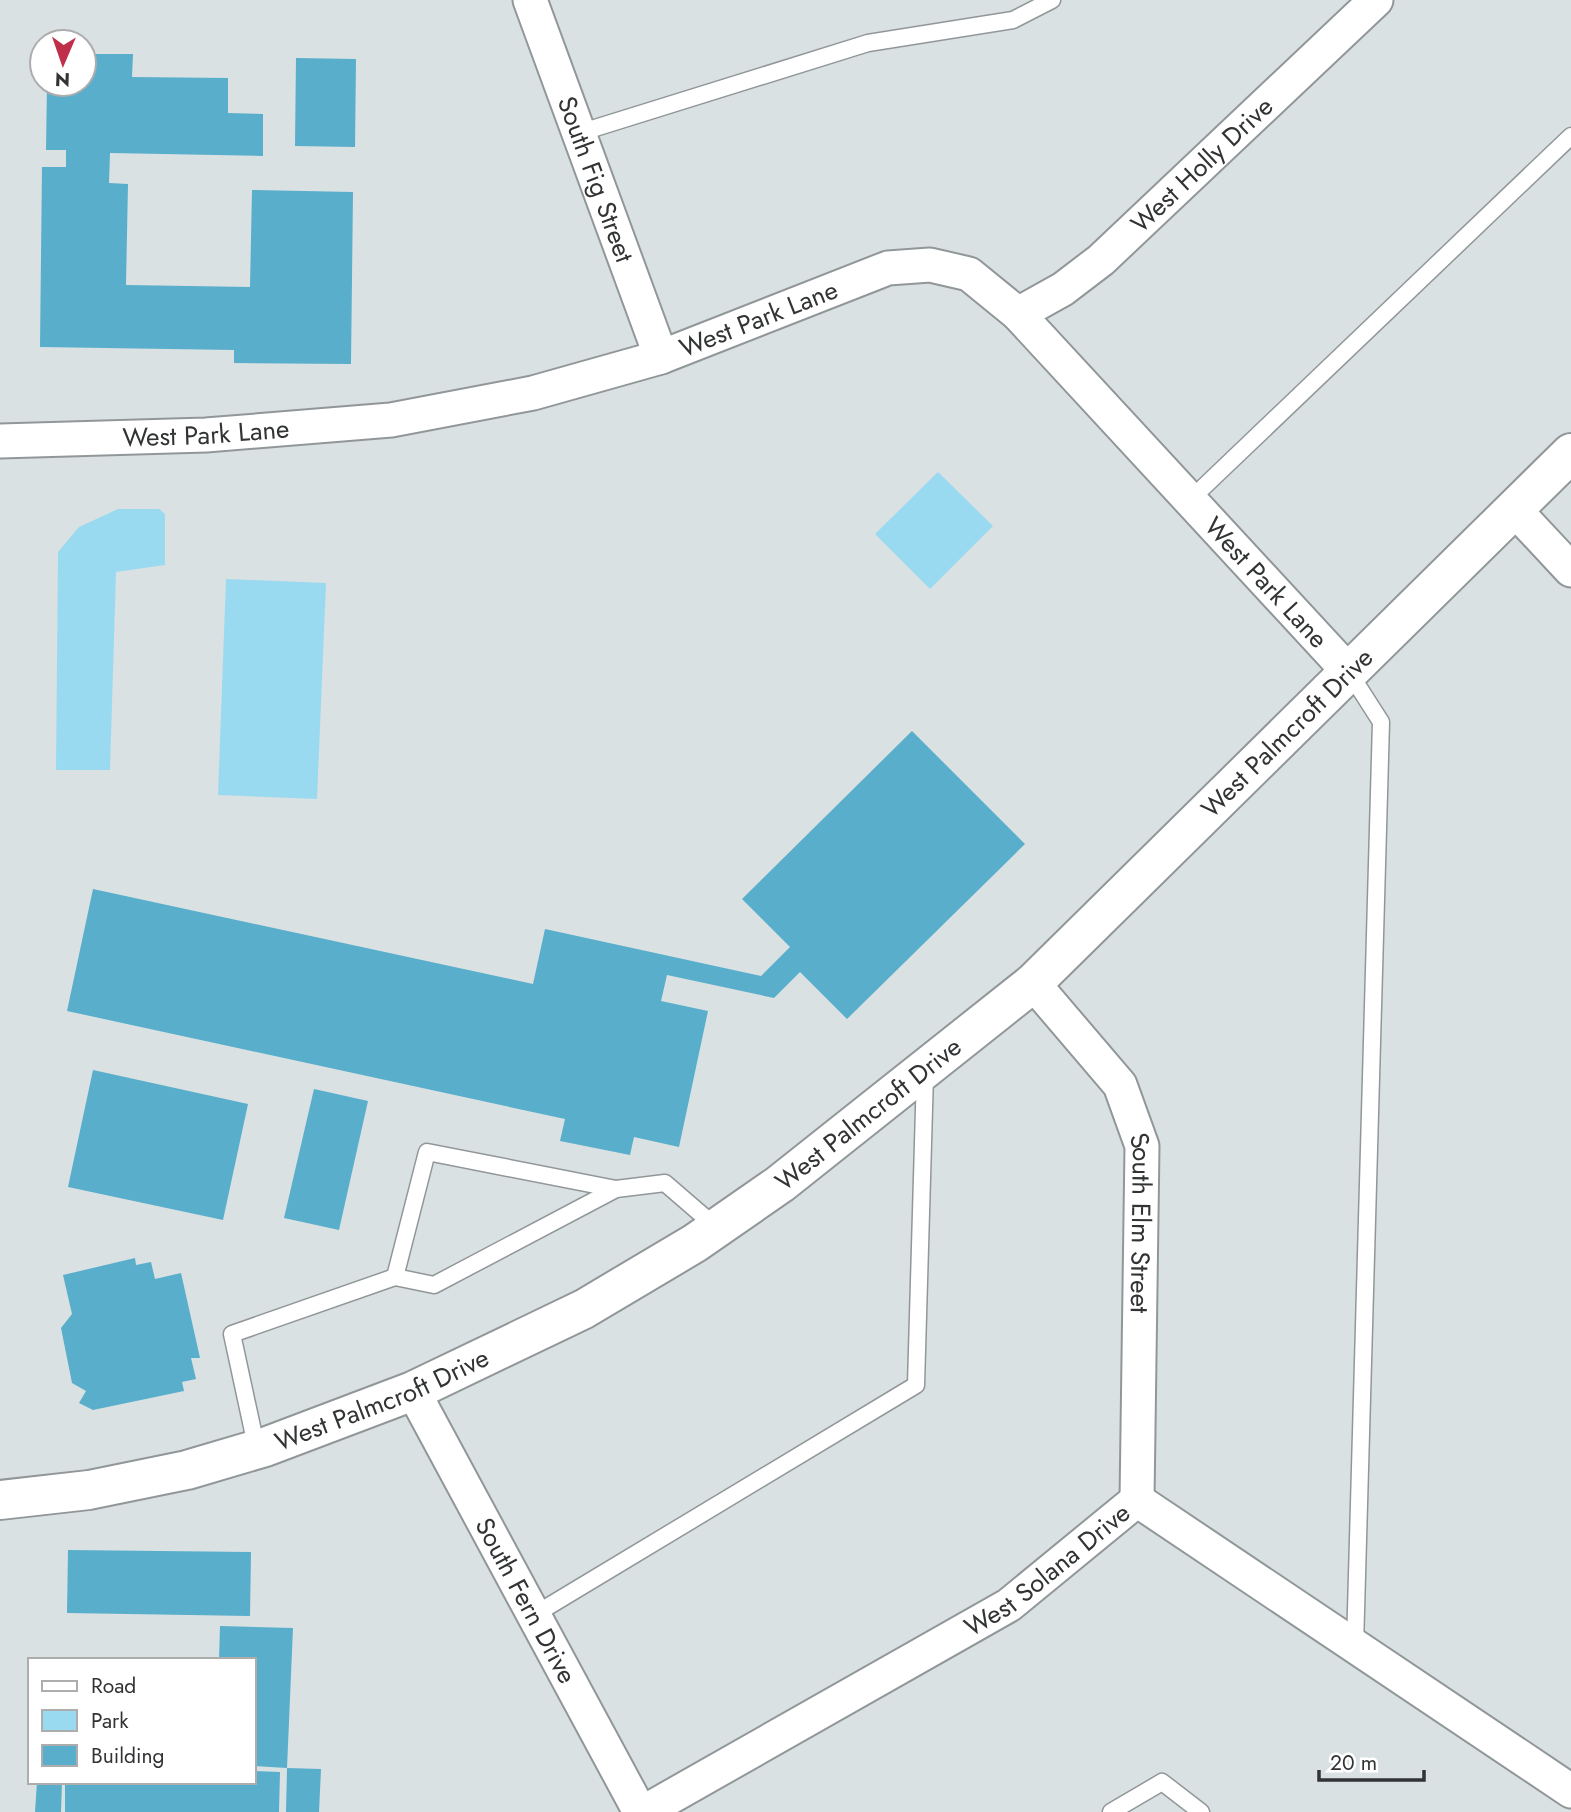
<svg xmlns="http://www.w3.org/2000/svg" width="1571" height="1812" font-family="Jost,sans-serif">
<rect width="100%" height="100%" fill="#dae1e3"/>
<g fill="#99daf1">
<polygon points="938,472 993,526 930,589 875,534"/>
<polygon points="118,509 159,509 165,514 165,565 116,572 110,770 56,770 58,552 79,527"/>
<polygon points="226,579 326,583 317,799 218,795"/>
</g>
<g fill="#58aecb">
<polygon points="84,54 133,54 132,77 228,78 228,113 263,114 263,156 110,153 109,183 128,184 126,285 250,287 252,190 353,192 351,364 234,363 234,350 40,347 42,167 66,167 66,150 46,150 47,84 84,84"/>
<polygon points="296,58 356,59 355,147 295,146"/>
<polygon points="912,731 1025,844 847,1019 800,972 774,998 667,975 661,1001 708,1011 679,1147 634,1137 630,1155 560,1141 565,1119 67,1011 93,889 533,984 545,929 761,976 790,947 742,899"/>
<polygon points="93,1070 248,1104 223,1220 68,1187"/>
<polygon points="314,1089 368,1101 339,1230 284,1218"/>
<polygon points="135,1258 136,1265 151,1262 155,1279 181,1273 200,1358 191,1358 196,1379 182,1382 184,1391 93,1410 79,1403 86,1391 72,1383 61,1328 72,1314 63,1275"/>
<polygon points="68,1550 251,1552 250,1616 67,1613"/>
<polygon points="220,1626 293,1628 287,1768 254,1766 254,1660 219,1660"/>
<polygon points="287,1768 321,1769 319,1812 286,1812"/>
<polygon points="254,1771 280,1772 279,1812 65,1812 65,1782 254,1782"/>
<polygon points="37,1782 62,1782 61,1812 35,1812"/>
</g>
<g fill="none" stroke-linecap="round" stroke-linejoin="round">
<g stroke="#919799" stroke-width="19">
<g id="service">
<polyline points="579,133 868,43 1013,20 1052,0"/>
<polyline points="1191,499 1571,136"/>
<polyline points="1349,672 1381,722 1355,1646"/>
<polyline points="395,1277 427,1152 616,1189"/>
<polyline points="257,1450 232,1334 395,1277 434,1285 616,1189 665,1183 716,1227"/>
<polyline points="534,1615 916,1385 925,1074"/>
<polyline points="1111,1812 1162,1782 1201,1812"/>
</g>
</g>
<g stroke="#919799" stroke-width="37">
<g id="minor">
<path id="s1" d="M530,0L661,357"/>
<path id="s2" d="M1018,314L1063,289L1101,260L1376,0"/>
<path id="s3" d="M0,441L206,435L391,420L533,393L661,357L888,268L930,265L969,274L1018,314L1349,672"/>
<polyline points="1514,509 1571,570"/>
<path id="s4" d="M1033,983L1120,1085L1142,1146L1137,1500"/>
<path id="s5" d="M413,1391L640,1812"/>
<polyline points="1137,1500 1571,1791"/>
<path id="s6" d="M644,1812L1009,1605L1137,1500"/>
</g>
</g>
<g stroke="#919799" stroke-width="42">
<g id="tertiary">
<path id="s7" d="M0,1500L89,1490L187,1470L265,1447L413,1391L584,1309L695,1243L780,1184L1033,983L1571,453"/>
</g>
</g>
<use href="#service" stroke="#fff" stroke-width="16"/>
<use href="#minor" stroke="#fff" stroke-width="33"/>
<use href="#tertiary" stroke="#fff" stroke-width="38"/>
</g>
<g text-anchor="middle" stroke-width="6" stroke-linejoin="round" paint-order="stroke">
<g font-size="26" fill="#313334" stroke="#fff">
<text dy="9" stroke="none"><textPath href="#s2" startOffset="238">West Holly Drive</textPath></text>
<text dy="9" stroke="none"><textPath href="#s1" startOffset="191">South Fig Street</textPath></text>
<text dy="9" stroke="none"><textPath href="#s3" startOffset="774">West Park Lane</textPath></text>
<text dy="9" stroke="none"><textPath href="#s3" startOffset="206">West Park Lane</textPath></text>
<text dy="9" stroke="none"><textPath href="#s3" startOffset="1424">West Park Lane</textPath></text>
<text dy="9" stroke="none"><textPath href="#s7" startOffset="1531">West Palmcroft Drive</textPath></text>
<text dy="9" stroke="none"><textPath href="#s7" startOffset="964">West Palmcroft Drive</textPath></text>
<text dy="9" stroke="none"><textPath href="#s4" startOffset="276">South Elm Street</textPath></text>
<text dy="9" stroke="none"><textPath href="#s7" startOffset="397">West Palmcroft Drive</textPath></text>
<text dy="9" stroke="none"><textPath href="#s6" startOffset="471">West Solana Drive</textPath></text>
<text dy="9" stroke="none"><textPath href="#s5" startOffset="238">South Fern Drive</textPath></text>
</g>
</g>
<rect x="28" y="1658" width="228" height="126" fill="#ffffff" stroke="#adadae" stroke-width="2"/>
<rect x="42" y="1681" width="35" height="10" fill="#ffffff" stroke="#adadae" stroke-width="2"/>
<text x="91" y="1693" font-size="21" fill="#313334">Road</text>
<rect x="42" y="1710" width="35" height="21" fill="#99daf1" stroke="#adadae" stroke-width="2"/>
<text x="91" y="1728" font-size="21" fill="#313334">Park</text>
<rect x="42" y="1745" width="35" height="21" fill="#58aecb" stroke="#adadae" stroke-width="2"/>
<text x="91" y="1763" font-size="21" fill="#313334">Building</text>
<g transform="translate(63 63) rotate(182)"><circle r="33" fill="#ffffff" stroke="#adadae" stroke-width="2"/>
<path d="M0-5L12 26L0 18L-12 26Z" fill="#c02f4a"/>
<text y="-10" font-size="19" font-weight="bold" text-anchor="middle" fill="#313334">N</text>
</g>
<path d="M1319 1770v10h105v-10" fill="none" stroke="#313334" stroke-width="3.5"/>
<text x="1330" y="1770" font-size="21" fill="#313334" stroke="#ffffff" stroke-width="5" paint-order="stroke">20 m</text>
</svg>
